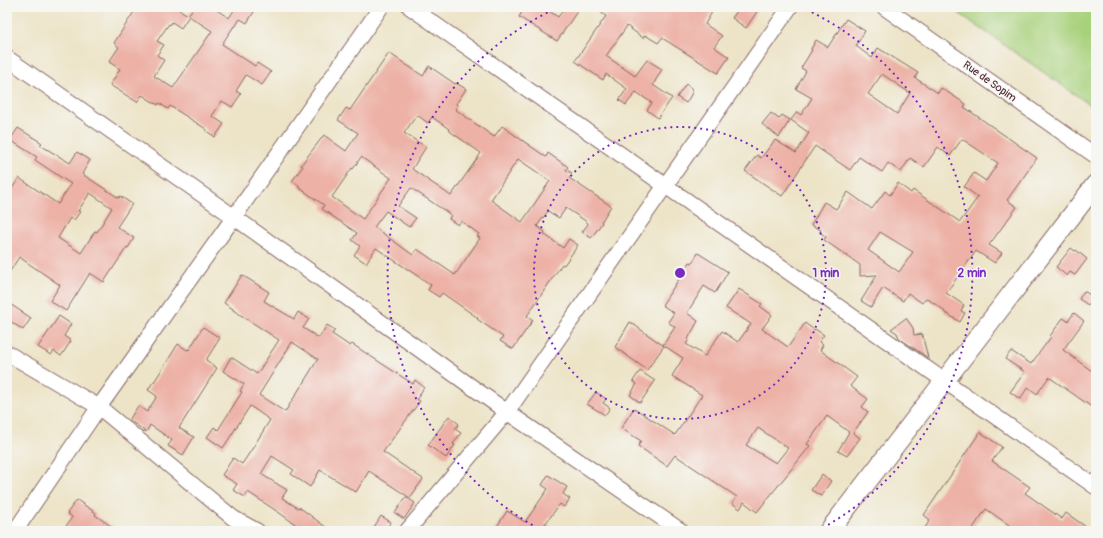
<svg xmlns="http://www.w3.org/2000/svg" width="1103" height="538" font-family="Pangolin,sans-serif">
<rect width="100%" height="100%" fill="#f6f6f2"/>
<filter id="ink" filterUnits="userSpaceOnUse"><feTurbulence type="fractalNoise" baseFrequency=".025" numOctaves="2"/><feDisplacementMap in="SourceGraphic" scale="8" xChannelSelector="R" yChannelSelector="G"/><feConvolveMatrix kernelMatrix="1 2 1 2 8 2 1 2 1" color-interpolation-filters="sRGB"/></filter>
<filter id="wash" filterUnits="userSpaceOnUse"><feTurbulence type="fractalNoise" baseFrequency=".012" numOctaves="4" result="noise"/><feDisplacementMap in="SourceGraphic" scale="16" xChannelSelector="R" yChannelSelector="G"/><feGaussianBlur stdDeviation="0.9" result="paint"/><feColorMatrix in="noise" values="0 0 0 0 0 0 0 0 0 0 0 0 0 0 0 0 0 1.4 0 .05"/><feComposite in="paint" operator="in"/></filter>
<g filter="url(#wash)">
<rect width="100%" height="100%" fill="#ede4c8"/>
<polygon fill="#a8d17c" stroke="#797854" points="950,7 1096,7 1096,109"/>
<g id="blocks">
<g fill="#edb1a6" fill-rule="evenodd">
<path d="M137,7H175L188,15L194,7H212L229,18L236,7H257L247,23L240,19L235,27L234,26L222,44L255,66L257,63L271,72L262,85L246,75L236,91L241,94L232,107L222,101L212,116L224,124L215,137L205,130L206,129L170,106L168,109L159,103L158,105L142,95L137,102L110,85L120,69L109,62L119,47L114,43ZM189,16L212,31L173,88L154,76L164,60L157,55L164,45L157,41L169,24L170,25L172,22L181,28Z"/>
<polygon points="525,7 543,7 558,17 565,7 580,7 557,41 519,17"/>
<polygon points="592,7 715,7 705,24 722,36 714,47 729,57 718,73 662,38 658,43 645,35 643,38 627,26 606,56 635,76 647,60 662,69 653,85 672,98 658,118 647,110 652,103 636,92 626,105 619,100 627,89 606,74 603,80 575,61 606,16"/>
<polygon points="740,7 760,7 746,28 732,18"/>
<path d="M846,19L865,31L856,46L872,58L878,48L918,73L915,78L938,93L941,88L966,104L964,107L1037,158L1007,200L1017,207L989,245L1002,253L995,263L976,251L946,293L964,305L961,311L965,313L960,322L944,312V310L926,298L922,303L908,293L903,301L883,288L871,307L861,301L877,275L860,276V265L824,240L826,237L820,232L821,230L811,225L824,202L836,209L848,192L872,209L885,191L890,195L898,183L911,193L913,190L960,222L978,197L964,187L974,173L986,181L998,163L962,139L950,156L938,147L924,167L910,158L901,172L888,163L882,172L859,157L850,170L815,146L782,196L745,171L757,155L761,158L775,140L796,153L809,133L791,120L797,112L801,115L812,98L796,89L806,71L801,68L812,50L811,49L816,40L828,47ZM882,74L910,93L897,114L868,94ZM880,232L913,252L899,272L868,250Z"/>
<path d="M389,53L423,76L429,66L455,84L456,83L466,89L456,104L457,106L455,109L494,137L502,126L546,157L548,153L568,167L566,170L572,173L569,178L611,206L601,222L602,223L591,238L582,232L588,224L587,222L566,208L559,218L548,211L537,226L545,232L544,234L563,248L569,239L578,245L564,265L562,264L527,316L533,320L513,349L500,341L503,337L477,319L478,318L442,293L439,297L428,290L431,285L376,248L366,263L354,255L360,246L352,240L357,233L322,209L324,205L298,187L299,185L292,181L303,166L301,165L324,135L346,151L358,133L338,120L346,108L350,110ZM417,115L428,123L432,117L449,129L448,130L481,153L451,196L412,169L426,147L404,133ZM361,157L391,178L363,219L332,197L352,168L353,169ZM518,159L550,181L522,222L491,200ZM411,188L451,215L449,219L458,225L461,221L479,234L477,236L480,238L455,275L417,249L413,255L374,227L386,211L409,227L416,218L398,206Z"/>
<polygon points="686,84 692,89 692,93 686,103 677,97"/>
<polygon points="771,113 779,119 782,115 790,120 779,137 762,124"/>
<path d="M18,128L42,143L40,145L70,163L77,152L90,160L82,174L119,198L120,196L132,204L117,227L134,238L128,248L127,247L104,282L90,273L66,311L50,301L60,285L19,257L7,276V196L19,178L58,204L71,184L35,160L37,157L10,140ZM90,193L112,208L97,232L95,231L81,253L58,238L70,218L74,220L80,212L78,211Z"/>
<polygon points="1071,248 1075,251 1076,250 1087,259 1075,275 1070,272 1067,276 1056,267"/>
<path d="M698,253L728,272L715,293L704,286L687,313L698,321L688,339L689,340L686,344L705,356L722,331L738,342L751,324L726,308L739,289L762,304L760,306L772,315L762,329L788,347L805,323L814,330L815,329L824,335L819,342L823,345L820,350L857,377L850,386L868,399L862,407L868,412L853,433L860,438L847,456L838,451L849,432L827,416L807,444L810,446L757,512L744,502L740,509L732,503L737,497L675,455L667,466L638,446L641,441L621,428L634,408L675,435L702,395L672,376L683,358L663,345L675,327L668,322L674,313L662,305L690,262L692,263ZM758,428L788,448L776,463L746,445Z"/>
<path d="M242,275L269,292L264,301L294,319L298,312L309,319L303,328L319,338L327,325L335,330L332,334L350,346L352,344L413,384L415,380L424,387L417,399L420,401L383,452L423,479L410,498L369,471L356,492L320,470L310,487L291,474L294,470L272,456L261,474L287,490L282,498L298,508L299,507L331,531H291L295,524L281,514L248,492L245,497L233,490L237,484L222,475L233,458L242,464L252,449L270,420L250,406L223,448L207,437L214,427L218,430L242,392L240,391L244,384L223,371L231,357L257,374L279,340L233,310V309L224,303ZM292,342L318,359L285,412L259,395Z"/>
<polygon points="1084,291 1093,297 1088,305 1079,299"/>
<polygon points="7,302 31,318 23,330 7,319"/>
<polygon points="1074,313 1084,321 1063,350 1096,374 1096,410 1049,377 1037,394 1028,387 1020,399 1010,392 1025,372 1005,359 1011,351 1031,364 1051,337 1050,336 1063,318 1068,321"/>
<polygon points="59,316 71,324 64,336 71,341 61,356 54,351 51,355 38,347"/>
<polygon points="906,318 913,328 914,335 922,334 928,358 899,338 897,333 891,329"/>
<polygon points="630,322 664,346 647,370 615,347"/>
<polygon points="203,327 220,338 206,360 217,368 179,428 194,437 183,455 168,446 172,440 150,425 146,432 129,420 138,406 147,412 157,396 148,390 153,382 154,382 178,344 187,350 188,349 189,350"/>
<polygon points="640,371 655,381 640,403 630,395 637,384 633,381"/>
<polygon points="596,392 606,399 603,403 610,408 605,415 587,404"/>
<polygon points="449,416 459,424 455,429 461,433 453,444 455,445 446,458 428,445"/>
<polygon points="980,432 1002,447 992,461 1030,487 1025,493 1062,519 1066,513 1092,531 1005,531 1009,525 986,509 971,531 923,531 930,520 924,515"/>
<polygon points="822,474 831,481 821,496 811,490"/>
<polygon points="548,475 567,487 563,494 570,499 564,507 560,504 545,524 556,531 494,531 507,511 525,522 548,489 542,485"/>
<polygon points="406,497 415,503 404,519 395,513"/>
<polygon points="77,500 96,513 95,515 118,531 63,531 72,517 67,513"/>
<polygon points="381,516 391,522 385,531 379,531 374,527"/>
</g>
</g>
</g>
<g filter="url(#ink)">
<use href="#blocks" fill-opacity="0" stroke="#836462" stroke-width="1"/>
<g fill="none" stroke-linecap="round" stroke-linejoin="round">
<g stroke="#836462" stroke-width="17">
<g id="minor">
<polyline points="410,7 1096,487"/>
<polyline points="884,7 1096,156"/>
<polyline points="7,58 234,217 507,412 681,531"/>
<polyline points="7,353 99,407 233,518 257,531"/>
<polyline points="15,531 99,407 234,217 381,7"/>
<polyline points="407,531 507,412 790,7"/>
</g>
</g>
<g stroke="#836462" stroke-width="21">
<polyline id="major" points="829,531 1096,184"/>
</g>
<use href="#minor" stroke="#fff" stroke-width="15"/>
<use href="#major" stroke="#fff" stroke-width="19"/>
</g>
</g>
<g fill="none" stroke="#7b2cbf" stroke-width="2" stroke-dasharray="2 4">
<circle cx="680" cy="273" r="146"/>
<path d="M543 531A292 292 0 0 1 559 7M801 7A292 292 0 0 1 817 531"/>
</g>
<g text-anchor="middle" stroke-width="3" stroke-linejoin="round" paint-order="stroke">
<g font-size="11" fill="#4a1f2b" stroke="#f6f6f2">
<text transform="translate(990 81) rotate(35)" y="4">Rue de Sopim</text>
</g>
</g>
<circle cx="680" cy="273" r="6" fill="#7b2cbf" stroke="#f6f6f2" stroke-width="2"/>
<g font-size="12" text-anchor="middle" font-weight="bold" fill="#7b2cbf" stroke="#f6f6f2" stroke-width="3" stroke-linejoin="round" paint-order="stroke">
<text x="826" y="277">1 min</text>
<text x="972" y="277">2 min</text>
</g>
<rect width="1103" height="538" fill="none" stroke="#f6f6f2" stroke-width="24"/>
</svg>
